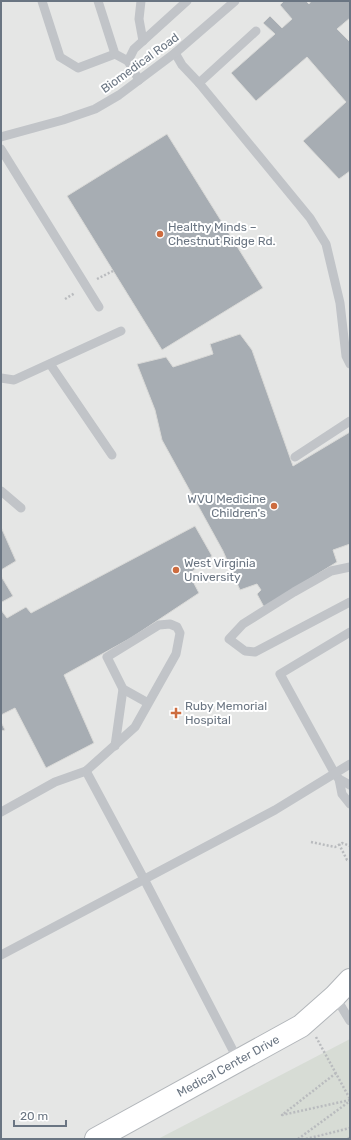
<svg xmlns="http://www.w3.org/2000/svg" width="351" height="1140" font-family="Rubik,sans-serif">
<rect width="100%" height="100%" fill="#f7f7f5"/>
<rect fill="#e5e6e5" x="1" y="1" width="349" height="1138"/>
<polygon fill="#d7dcd5" points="350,1039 350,1139 158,1139"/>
<g fill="#a7adb3" stroke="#d9d9d7">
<polygon points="284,1 306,1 309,4 311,1 350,1 350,18 337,29 350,42 350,171 339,179 303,141 346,102 307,57 256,101 231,73 275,34 263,23 270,16 282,28 292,19 280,5"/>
<polygon points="167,134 263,288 162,350 67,196"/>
<polygon points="240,334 252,350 293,466 350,432 350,544 333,550 337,562 264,607 257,594 261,590 257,584 240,590 223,551 162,440 155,410 137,364 166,357 173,367 213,354 210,344"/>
<polygon points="195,526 212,556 189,574 199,593 131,638 64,675 94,743 46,768 15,708 1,715 1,610 7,618 26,607 31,613"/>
<polygon points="1,527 16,561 1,570"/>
<polygon points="1,576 13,596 2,602 1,602"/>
<polygon points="1,722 5,730 1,731"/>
</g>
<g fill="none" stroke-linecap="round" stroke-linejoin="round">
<g stroke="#b2b6ba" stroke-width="24">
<g id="secondary">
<path id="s1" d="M96,1139L301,1026L335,996L350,980"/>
</g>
</g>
<g stroke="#b9bbbe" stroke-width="2.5" stroke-dasharray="2 2" stroke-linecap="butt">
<polyline points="97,279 113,271"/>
<polyline points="65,299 75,293"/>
<polyline points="311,842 335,847 342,843 350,846"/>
<polyline points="339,844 347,860 350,860"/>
<polyline points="316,1037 350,1099"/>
<polyline points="336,1073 282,1115 350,1100"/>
<polyline points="298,1139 350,1101"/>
<polyline points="306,1139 350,1128"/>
<polyline points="348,1139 350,1137"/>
</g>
<g stroke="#c1c4c8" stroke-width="9">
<polyline points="42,1 60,57 78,68 115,54"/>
<polyline points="98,1 115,54 128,61"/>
<polyline points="141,1 139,19 143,41"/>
<polyline points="175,53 182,65 199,83 310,218 326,244 340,303 346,356 350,364"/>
<polyline points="139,80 128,61 134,49 187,1"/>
<polyline points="199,83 256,31"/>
<polyline points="1,137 63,120 95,109 119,95 175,53 235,1"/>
<polyline points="1,149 99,307"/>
<polyline points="50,364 112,455"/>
<polyline points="1,378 14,380 121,331"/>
<polyline points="295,457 350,421"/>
<polyline points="1,491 21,508"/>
<polyline points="350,567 331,571 294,592 243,624 229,639 245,651 255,652 350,602"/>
<polyline points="350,632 280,674 335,774 339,779 350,785"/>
<polyline points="115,746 123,689"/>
<polyline points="86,771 135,727 176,654 180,633 177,627 170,624 159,625 107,657 123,689 148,703"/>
<polyline points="339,779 342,794 350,804"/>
<polyline points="1,812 55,782 86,771 144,879 239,1062"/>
<polyline points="1,955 275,810 350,764"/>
<polyline points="335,996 350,1021"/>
</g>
<use href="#secondary" stroke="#fff" stroke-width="22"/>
</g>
<g fill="#cd6c3f" stroke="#fff" stroke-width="1.5">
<circle cx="160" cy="234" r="4"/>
<circle cx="274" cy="506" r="4"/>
<circle cx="176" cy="570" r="4"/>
<path d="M174 707h4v4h4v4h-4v4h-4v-4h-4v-4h4z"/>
</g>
<g text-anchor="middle" stroke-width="4" stroke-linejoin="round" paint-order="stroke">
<g font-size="12" fill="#6a7582" stroke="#fff">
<text transform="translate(140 63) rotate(-36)" y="4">Biomedical Road</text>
<text dy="4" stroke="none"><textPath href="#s1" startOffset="151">Medical Center Drive</textPath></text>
</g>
<g font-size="12" fill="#6a7582" stroke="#fff" text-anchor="start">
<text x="168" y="231">Healthy Minds –<tspan x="168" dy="14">Chestnut Ridge Rd.</tspan></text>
<text x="266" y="503" text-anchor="end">WVU Medicine<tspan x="266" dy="14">Children's</tspan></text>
<text x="184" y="567">West Virginia<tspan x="184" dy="14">University</tspan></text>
<text x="185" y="710">Ruby Memorial<tspan x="185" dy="14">Hospital</tspan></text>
</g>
</g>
<rect width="351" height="1140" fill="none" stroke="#6a7582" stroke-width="4"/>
<path d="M14 1120v6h52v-6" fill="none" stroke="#6a7582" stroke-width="2"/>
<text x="20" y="1120" font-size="12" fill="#6a7582" stroke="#ffffff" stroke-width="3" paint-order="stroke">20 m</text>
</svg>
